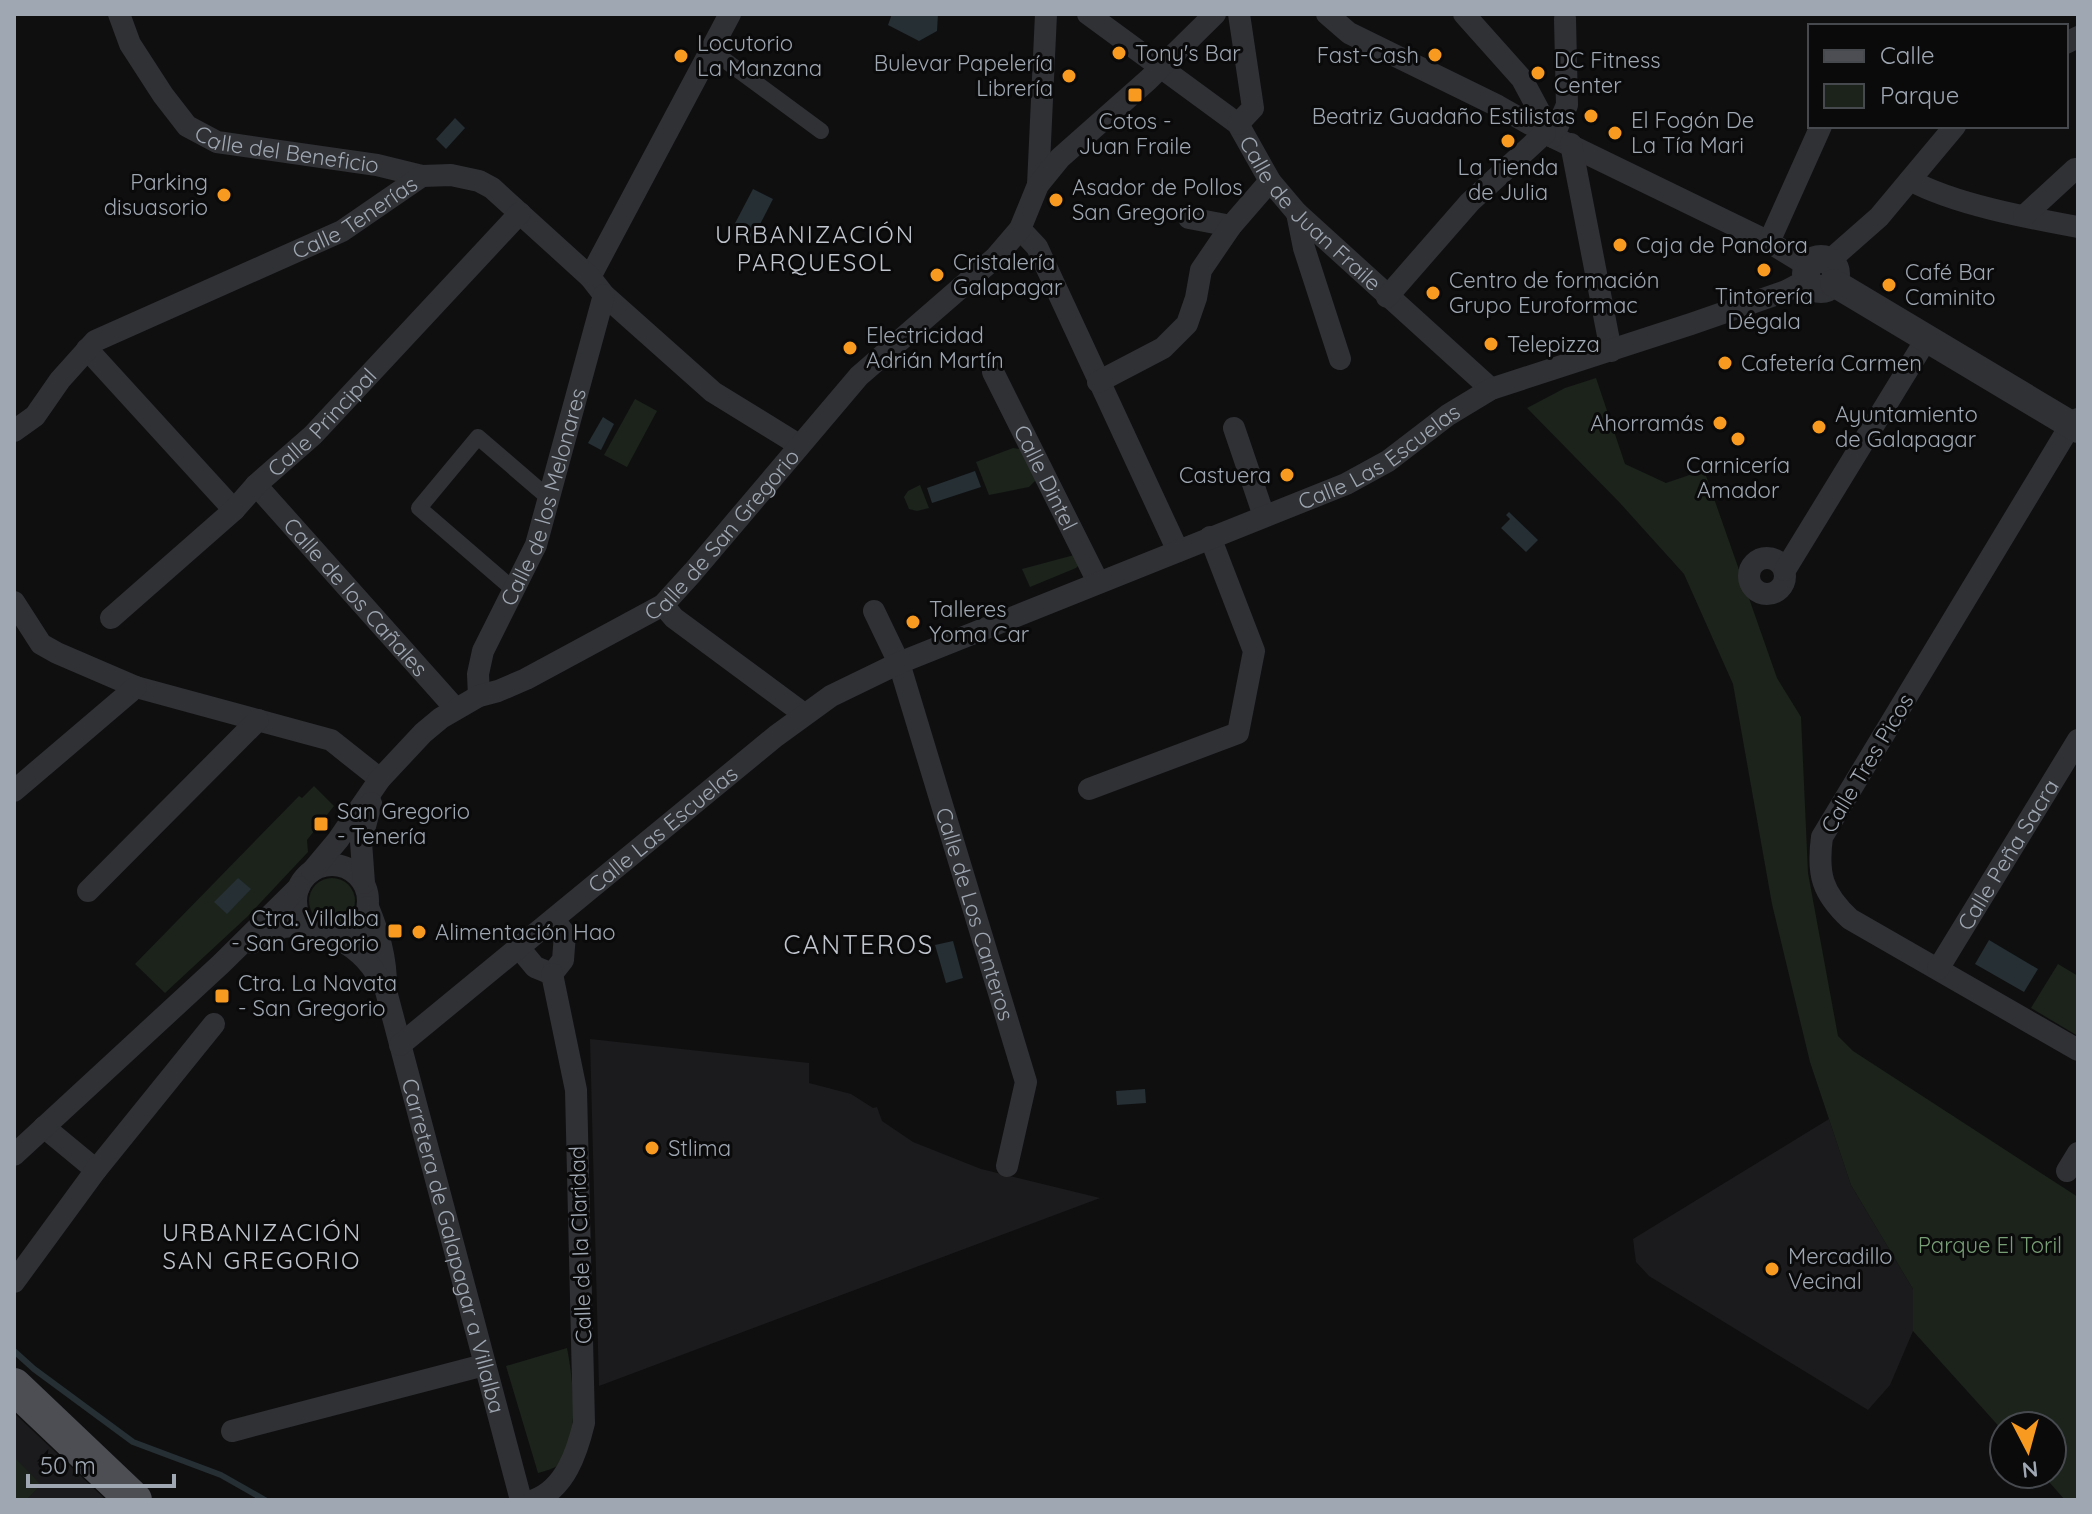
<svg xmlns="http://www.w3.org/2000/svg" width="2092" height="1514" font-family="Quicksand,sans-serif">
<rect width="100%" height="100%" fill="#0f0f10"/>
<g fill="#1b1b1d">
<polygon points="590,1039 809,1063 809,1083 851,1094 873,1108 877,1107 882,1121 913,1142 981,1169 1100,1198 599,1386"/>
<polygon points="1829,1119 1851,1185 1913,1289 1913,1331 1890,1385 1868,1410 1649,1276 1636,1262 1633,1239"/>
<polygon points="14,1413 106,1500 14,1500"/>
</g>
<g fill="#1b231b">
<polygon points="1596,378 1625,464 1666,483 1704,470 1777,678 1801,717 1808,873 1838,1036 1853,1051 2078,1197 2078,1500 2065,1500 2042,1474 2052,1474 2052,1426 2004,1426 2004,1432 1913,1331 1913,1289 1851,1185 1810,1062 1772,904 1733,684 1684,574 1620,503 1527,408 1565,388"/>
<polygon points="635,399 657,411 627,467 604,455"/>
<polygon points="1013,448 1021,449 1038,478 1029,487 989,495 976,462"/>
<polygon points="920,485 929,508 917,511 909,509 904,497 908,491"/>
<polygon points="1078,554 1079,565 1076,568 1030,587 1022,569"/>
<polygon points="314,786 334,806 307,840 308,852 248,916 165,993 135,964 299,796 302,798"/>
<circle cx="332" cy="901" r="23"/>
<polygon points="2058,964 2078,976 2078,1036 2031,1008"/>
<path d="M567,1348C573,1377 578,1430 565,1457C560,1468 548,1470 538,1473L506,1366Z"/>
<polygon points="14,1457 41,1485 26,1500 14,1500"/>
</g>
<g fill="#252f34">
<polygon points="892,14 938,14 937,31 919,41 888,25"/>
<polygon points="455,118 465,128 446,149 436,139"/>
<polygon points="753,189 773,199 752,240 732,229"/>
<polygon points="603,417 614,424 601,450 588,443"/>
<polygon points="975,471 981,487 932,503 927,488"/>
<polygon points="1509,512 1538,540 1526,552 1501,528 1510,519 1506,515"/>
<polygon points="238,878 251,889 227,914 214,902"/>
<polygon points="1989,940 2038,969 2024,992 1975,964"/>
<polygon points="953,941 963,978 946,983 935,945"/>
<polygon points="1145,1089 1146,1103 1117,1105 1116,1091"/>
</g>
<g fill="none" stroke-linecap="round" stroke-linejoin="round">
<polyline stroke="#252f34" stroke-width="6" points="14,1351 34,1369 133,1442 221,1475 265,1500"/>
<g stroke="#303135" stroke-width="16">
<polyline points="711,50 821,131"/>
<polyline points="514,590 419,508 478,437 550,499"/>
</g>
<g stroke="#303135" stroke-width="22">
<path id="s1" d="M119,14L130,44L163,95L187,126L217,142L377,165L422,176"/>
<path id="s2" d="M1088,14L1238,124L1270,181L1297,213L1491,389"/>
<polyline points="1327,14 1349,33 1498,106 1553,137 1769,242 1808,266"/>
<polyline points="1464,14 1522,79 1553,137"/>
<polyline points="2066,43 2078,37"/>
<polyline points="1238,124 1253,108 1239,14"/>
<polyline points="1553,137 1567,105 1565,19"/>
<polyline points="1571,144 1611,351"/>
<path d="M1910,180C1953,204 2029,218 2078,227"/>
<polyline points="1038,185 1046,14"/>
<polyline points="1297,213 1304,248 1340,359"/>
<polyline points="2024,216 2075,169"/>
<polyline points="1189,218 1231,226"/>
<polyline points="1020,229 1037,247 1178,551"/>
<polyline points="1769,242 1821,126"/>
<polyline points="1829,261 1879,217 1955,126"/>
<polyline points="590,277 730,14"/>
<polyline points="1387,297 1470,202 1545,133"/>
<polyline points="87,349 234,510"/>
<path id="s3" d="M993,372L1098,582"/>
<polyline points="1098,382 1163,348 1187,324 1196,298 1201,270 1231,226 1270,181"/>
<path d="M2078,419L2064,436L1822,837C1817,874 1822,893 1850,919L2078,1050"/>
<polyline points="1234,428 1264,516"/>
<path id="s4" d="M14,431L35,416L60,380L95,341L342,231L422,176L451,175L479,181L492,188L590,277L604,295L713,392L799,445"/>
<path id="s5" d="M256,485L455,708"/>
<circle cx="1767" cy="576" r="18"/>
<polyline points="1785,570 1927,338"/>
<polyline points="14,602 41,644 57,653 136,687 331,740 380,779"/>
<polyline points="663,605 674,618 804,714"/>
<path id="s6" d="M874,611L899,663L1026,1082L1007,1166"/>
<path id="s7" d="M111,618L234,510L256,485L313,435L520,213"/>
<path id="s8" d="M479,696L478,674L483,651L536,545L604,295"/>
<polyline points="1089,789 1238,733 1254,651 1210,537"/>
<polyline points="14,791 136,687"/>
<circle cx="332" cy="901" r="36"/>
<path id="s9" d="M312,871L338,840L380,779L423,733L441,718L479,696L498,691L526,679L663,605L693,572L859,376L996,257L1020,229L1038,185L1060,158L1148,80L1215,14"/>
<polyline points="364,883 361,842 371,803"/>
<polyline points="88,891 258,720"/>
<path d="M368,907C379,934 386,957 386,986"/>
<path id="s10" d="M336,938C360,950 374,966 386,991L521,1500"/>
<polyline points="252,943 283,927 304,925"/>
<polyline points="520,949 535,967 552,974"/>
<path id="s11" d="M1938,969L2078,740"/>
<polyline points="552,974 563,960 565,934 554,920"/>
<path id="s12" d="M400,1045L776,736L831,696L899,663L1346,484L1388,461L1448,415L1491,389L1691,324L1786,291L1807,280"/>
<polyline points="44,1127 96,1170"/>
<polyline points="14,1155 221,964 299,887"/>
<polyline points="2067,1171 2078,1153"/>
<polyline points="14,1282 96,1170 214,1024"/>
<polyline points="232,1431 484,1365"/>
<path d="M534,1500C565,1489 577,1452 584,1423L576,1090L552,974"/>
</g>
<g stroke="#303135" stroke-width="28">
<circle cx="1821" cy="274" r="15"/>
<polyline points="1834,283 2078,429"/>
</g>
<polyline stroke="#4c4e54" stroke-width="36" points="14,1386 134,1500"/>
</g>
<g fill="#f89a1f" stroke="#0a0a0b" stroke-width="3">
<circle cx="1119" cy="53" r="8"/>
<circle cx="1435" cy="55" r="8"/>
<circle cx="681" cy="56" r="8"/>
<circle cx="1538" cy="73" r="8"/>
<circle cx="1069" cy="76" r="8"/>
<rect x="1127" y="87" width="16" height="16" rx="4"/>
<circle cx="1591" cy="116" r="8"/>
<circle cx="1615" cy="133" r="8"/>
<circle cx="1508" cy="141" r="8"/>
<circle cx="224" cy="195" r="8"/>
<circle cx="1056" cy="200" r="8"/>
<circle cx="1620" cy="245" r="8"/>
<circle cx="1764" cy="270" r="8"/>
<circle cx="937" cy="275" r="8"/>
<circle cx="1889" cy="285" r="8"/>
<circle cx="1433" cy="293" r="8"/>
<circle cx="1491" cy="344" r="8"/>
<circle cx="850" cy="348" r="8"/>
<circle cx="1725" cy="363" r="8"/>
<circle cx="1720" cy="423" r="8"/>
<circle cx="1819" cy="427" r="8"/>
<circle cx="1738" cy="439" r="8"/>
<circle cx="1287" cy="475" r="8"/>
<circle cx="913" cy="622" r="8"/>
<rect x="313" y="816" width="16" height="16" rx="4"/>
<rect x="387" y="923" width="16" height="16" rx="4"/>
<circle cx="419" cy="932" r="8"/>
<rect x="214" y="988" width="16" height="16" rx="4"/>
<circle cx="652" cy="1148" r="8"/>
<circle cx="1772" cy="1269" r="8"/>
</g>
<g text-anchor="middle" stroke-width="6" stroke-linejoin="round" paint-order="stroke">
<g font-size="22" fill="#9fa7b2" stroke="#0a0a0b" text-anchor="start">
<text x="697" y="51">Locutorio<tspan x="697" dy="25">La Manzana</tspan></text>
<text x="1135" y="61">Tony's Bar</text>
<text x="1419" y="63" text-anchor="end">Fast-Cash</text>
<text x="1554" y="68">DC Fitness<tspan x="1554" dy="25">Center</tspan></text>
<text x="1053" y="71" text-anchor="end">Bulevar Papelería<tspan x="1053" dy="25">Librería</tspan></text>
<text x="1575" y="124" text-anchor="end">Beatriz Guadaño Estilistas</text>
<text x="1631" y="128">El Fogón De<tspan x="1631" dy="25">La Tía Mari</tspan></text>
<text x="1135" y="129" text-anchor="middle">Cotos -<tspan x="1135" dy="25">Juan Fraile</tspan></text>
<text x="1508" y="175" text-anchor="middle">La Tienda<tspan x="1508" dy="25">de Julia</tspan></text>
<text x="208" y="190" text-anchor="end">Parking<tspan x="208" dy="25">disuasorio</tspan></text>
<text x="1072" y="195">Asador de Pollos<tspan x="1072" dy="25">San Gregorio</tspan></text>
<text x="1636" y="253">Caja de Pandora</text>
<text x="953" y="270">Cristalería<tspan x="953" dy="25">Galapagar</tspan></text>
<text x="1905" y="280">Café Bar<tspan x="1905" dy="25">Caminito</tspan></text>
<text x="1449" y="288">Centro de formación<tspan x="1449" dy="25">Grupo Euroformac</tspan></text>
<text x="1764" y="304" text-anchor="middle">Tintorería<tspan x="1764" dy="25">Dégala</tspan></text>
<text x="866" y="343">Electricidad<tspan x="866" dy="25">Adrián Martín</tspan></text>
<text x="1507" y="352">Telepizza</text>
<text x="1741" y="371">Cafetería Carmen</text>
<text x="1835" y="422">Ayuntamiento<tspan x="1835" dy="25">de Galapagar</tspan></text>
<text x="1704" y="431" text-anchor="end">Ahorramás</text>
<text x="1738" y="473" text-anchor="middle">Carnicería<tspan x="1738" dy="25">Amador</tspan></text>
<text x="1271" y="483" text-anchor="end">Castuera</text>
<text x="929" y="617">Talleres<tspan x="929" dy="25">Yoma Car</tspan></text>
<text x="337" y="819">San Gregorio<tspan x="337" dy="25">- Tenería</tspan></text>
<text x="379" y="926" text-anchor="end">Ctra. Villalba<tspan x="379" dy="25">- San Gregorio</tspan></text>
<text x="435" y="940">Alimentación Hao</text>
<text x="238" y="991">Ctra. La Navata<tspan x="238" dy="25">- San Gregorio</tspan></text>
<text x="668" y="1156">Stlima</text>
<text x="1788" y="1264">Mercadillo<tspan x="1788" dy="25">Vecinal</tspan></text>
</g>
<g font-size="22" fill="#9fa7b2" stroke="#0a0a0b">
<text dy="8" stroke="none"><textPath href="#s1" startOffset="236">Calle del Beneficio</textPath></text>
<text dy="8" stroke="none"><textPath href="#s2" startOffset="302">Calle de Juan Fraile</textPath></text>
<text dy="8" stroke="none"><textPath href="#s4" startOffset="410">Calle Tenerías</textPath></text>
<text dy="8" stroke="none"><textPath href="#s7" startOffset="288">Calle Principal</textPath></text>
<text dy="8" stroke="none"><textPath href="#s12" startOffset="1154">Calle Las Escuelas</textPath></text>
<text dy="8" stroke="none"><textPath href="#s3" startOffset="118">Calle Dintel</textPath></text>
<text dy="8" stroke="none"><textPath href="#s8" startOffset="212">Calle de los Melonares</textPath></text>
<text dy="8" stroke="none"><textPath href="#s9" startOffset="542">Calle de San Gregorio</textPath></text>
<text dy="8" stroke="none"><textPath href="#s5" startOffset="150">Calle de los Cañales</textPath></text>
<text transform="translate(1867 763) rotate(-59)" y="8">Calle Tres Picos</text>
<text dy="8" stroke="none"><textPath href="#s12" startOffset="340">Calle Las Escuelas</textPath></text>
<text dy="8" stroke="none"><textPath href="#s11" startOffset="134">Calle Peña Sacra</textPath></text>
<text dy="8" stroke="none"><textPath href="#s6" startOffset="320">Calle de Los Canteros</textPath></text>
<text transform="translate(580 1245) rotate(-92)" y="8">Calle de la Claridad</text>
<text dy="8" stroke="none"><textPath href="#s10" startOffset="338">Carretera de Galapagar a Villalba</textPath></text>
</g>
<g font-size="22" fill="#779e75" stroke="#0a0a0b">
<text x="1990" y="1253">Parque El Toril</text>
</g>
<g font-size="24" letter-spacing="2" fill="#c0c5ce" stroke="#0a0a0b">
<text x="815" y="243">URBANIZACIÓN<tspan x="815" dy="28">PARQUESOL</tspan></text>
<text x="262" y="1241">URBANIZACIÓN<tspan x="262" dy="28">SAN GREGORIO</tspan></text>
</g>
<g font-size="26" letter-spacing="2" fill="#c0c5ce" stroke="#0a0a0b">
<text x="859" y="954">CANTEROS</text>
</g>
</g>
<rect width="2092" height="1514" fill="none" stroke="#9fa7b2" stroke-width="32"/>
<rect x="1808" y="24" width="260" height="104" fill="#0a0a0b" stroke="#46494e" stroke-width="2"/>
<rect x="1824" y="50" width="40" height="12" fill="#4c4e54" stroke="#46494e" stroke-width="2"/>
<text x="1880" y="64" font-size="24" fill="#9fa7b2">Calle</text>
<rect x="1824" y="84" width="40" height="24" fill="#1b231b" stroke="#46494e" stroke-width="2"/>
<text x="1880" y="104" font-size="24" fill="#9fa7b2">Parque</text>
<g transform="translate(2028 1450) rotate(174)"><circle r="38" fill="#0a0a0b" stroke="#46494e" stroke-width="2"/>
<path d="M0-6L14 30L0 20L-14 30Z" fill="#f89a1f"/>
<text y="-12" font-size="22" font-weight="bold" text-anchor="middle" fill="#9fa7b2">N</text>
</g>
<path d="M28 1474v12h146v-12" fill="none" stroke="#9fa7b2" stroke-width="4"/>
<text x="40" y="1474" font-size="24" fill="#9fa7b2" stroke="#0a0a0b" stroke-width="6" paint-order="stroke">50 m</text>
</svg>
